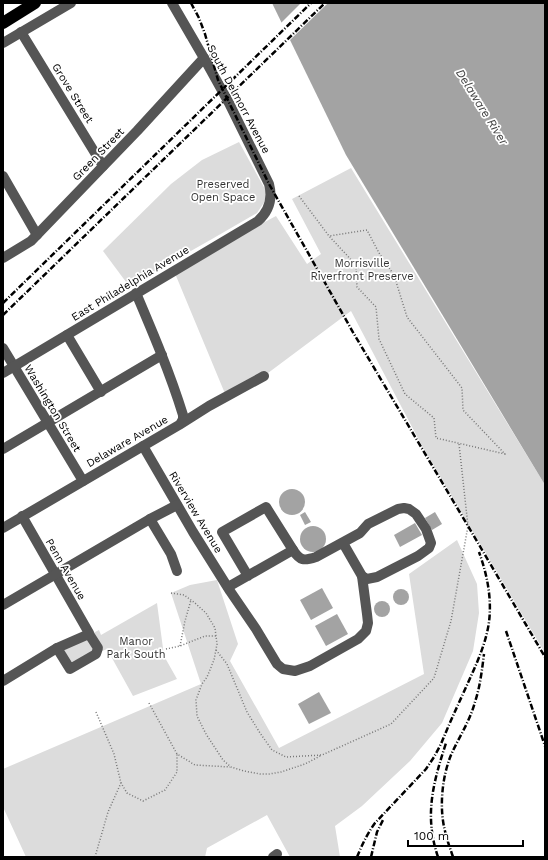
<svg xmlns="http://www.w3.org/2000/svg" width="548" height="860" font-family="'Work Sans',sans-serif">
<rect width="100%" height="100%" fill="#fff"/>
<g fill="#dcdcdc">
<polygon points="239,142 266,191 265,201 257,213 212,239 129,286 103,251 171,184 202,160"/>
<polygon points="351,168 545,485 545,653 421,444 351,311 264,376 226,396 174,271 276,216 307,264 321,254 292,199"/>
<polygon points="457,540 477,584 479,613 473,651 442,723 410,761 362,806 335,826 340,857 290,857 267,815 207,848 205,857 26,857 3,807 3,769 201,684 171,593 190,585 217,580 238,644 230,661 279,748 424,674 409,574"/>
<polygon points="157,603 164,656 177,679 133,696 107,649 75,662 72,662 68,660 64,649 66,647 99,630 101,635"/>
</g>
<g fill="#a3a3a3">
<polygon points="272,3 545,3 545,485 346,155"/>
<circle cx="292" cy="502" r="13"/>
<polygon points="305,512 311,522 305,525 300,515"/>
<polygon points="435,512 442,524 432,530 425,518"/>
<polygon points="415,523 422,535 400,547 394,535"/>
<circle cx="313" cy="539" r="13"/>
<polygon points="322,588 333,608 311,620 300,600"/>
<circle cx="401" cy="597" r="8"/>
<circle cx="382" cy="609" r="8"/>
<polygon points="337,614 348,634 326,646 315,626"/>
<polygon points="319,692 331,713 309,724 298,704"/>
</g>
<polygon fill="#fff" points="301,3 328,3 289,41 280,24"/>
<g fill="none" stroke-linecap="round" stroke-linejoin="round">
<g stroke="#777" stroke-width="1.5" stroke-dasharray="1 2" stroke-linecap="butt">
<polyline points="299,196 329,236 356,265 357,287 376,307 379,339 405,394 434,418 436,438 505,454 463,410 462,388 407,317 394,275 379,253 367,230 329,236"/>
<polyline points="171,593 184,595 195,603 206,613 215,628 217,644 214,660 207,677 202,684 196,700 197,716 206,734 223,760 231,767 244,771 260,774 269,774 281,772 305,764 322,755"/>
<polyline points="180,646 185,621 191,600"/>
<polyline points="166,649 180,646 205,636 216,636"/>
<polyline points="216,650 227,664 247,712 260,733 272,750 286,757 322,755 391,724 434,678 451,621 468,526 459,444"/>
<polyline points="149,703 177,754 195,765 230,767"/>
<polyline points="96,712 114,754 121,783"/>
<polyline points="95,857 108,812 121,783 127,793 143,801 165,790 177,772 177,754"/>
</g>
<g stroke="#555" stroke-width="10">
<polyline points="21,32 103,166"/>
<polyline points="3,43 71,3"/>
<polyline points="3,176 37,235"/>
<polyline points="3,258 31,241 137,131 204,58"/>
<path d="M136,293C153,333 170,373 183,415V419L181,423"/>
<polyline points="67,335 101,392"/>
<polyline points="3,348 83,481"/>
<path d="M3,373L258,221C269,211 273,199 269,184L229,103L204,58L172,3"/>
<polyline points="143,446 193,532 230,591 256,629 277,664 283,669 295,671 310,666 358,639 366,631 368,623 367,614 362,576"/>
<polyline points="3,449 162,355"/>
<polyline points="22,516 89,633 89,634 98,648 96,654 70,669 57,648"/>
<polyline points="150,519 171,554 177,571"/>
<polyline points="3,528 179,425 209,406 264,376"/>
<path d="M293,550C300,561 304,561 316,557L360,533L368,524L398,509L404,508L409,509L416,514L426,529L431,543L429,548L418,556L377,577L367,579L362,576L343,543"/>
<polyline points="228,587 293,550 266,507 222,532 248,576"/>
<polyline points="3,605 150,519 177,505"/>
<polyline points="3,681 57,648 89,634"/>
<polyline points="273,857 277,854"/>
</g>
<polyline stroke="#000" stroke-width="12" points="3,23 35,3"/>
<g stroke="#000" stroke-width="2.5" stroke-dasharray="6 2 1 2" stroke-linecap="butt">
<polyline points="191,3 199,18 205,34 218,80 269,184 354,334 468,526 545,657"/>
<polyline points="3,303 311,3"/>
<polyline points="3,315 325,3"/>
<polyline points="506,631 545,746"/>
<path d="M357,857C362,845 367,834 375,823L426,769L434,757L441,744C449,724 458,705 467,685C476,665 486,644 489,622C492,598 487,574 479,552"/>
<polyline points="371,857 377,832 383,820"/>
<path d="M438,857C424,816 433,783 446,743"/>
<path d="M453,857C450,848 447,840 445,831C439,808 442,777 451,755C459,737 470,721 475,702C480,687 482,670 484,654"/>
</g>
</g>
<g text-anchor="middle" stroke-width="3.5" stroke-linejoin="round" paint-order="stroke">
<g font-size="11" fill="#000" stroke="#fff">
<text transform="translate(73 93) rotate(58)" y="4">Grove Street</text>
<text transform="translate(239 99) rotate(62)" y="4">South Delmorr Avenue</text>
<text transform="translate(98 154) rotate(-46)" y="4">Green Street</text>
<text transform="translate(130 283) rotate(-31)" y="4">East Philadelphia Avenue</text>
<text transform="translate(53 408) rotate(59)" y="4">Washington Street</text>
<text transform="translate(127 441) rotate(-30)" y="4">Delaware Avenue</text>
<text transform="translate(196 512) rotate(59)" y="4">Riverview Avenue</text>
<text transform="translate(66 569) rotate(60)" y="4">Penn Avenue</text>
</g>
<g font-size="11" fill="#333" stroke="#fff">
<text x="223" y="188">Preserved<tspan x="223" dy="13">Open Space</tspan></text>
<text x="362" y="267">Morrisville<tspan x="362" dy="13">Riverfront Preserve</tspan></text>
<text x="136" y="645">Manor<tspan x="136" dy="13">Park South</tspan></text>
</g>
<g font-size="12" font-style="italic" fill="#444" stroke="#fff">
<text transform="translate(482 107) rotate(58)" y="4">Delaware River</text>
</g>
</g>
<rect width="548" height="860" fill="none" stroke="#000000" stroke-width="8"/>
<path d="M408 840v6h115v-6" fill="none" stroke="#000000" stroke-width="2"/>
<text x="414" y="840" font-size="12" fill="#000000" stroke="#ffffff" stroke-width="3" paint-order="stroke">100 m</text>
</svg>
